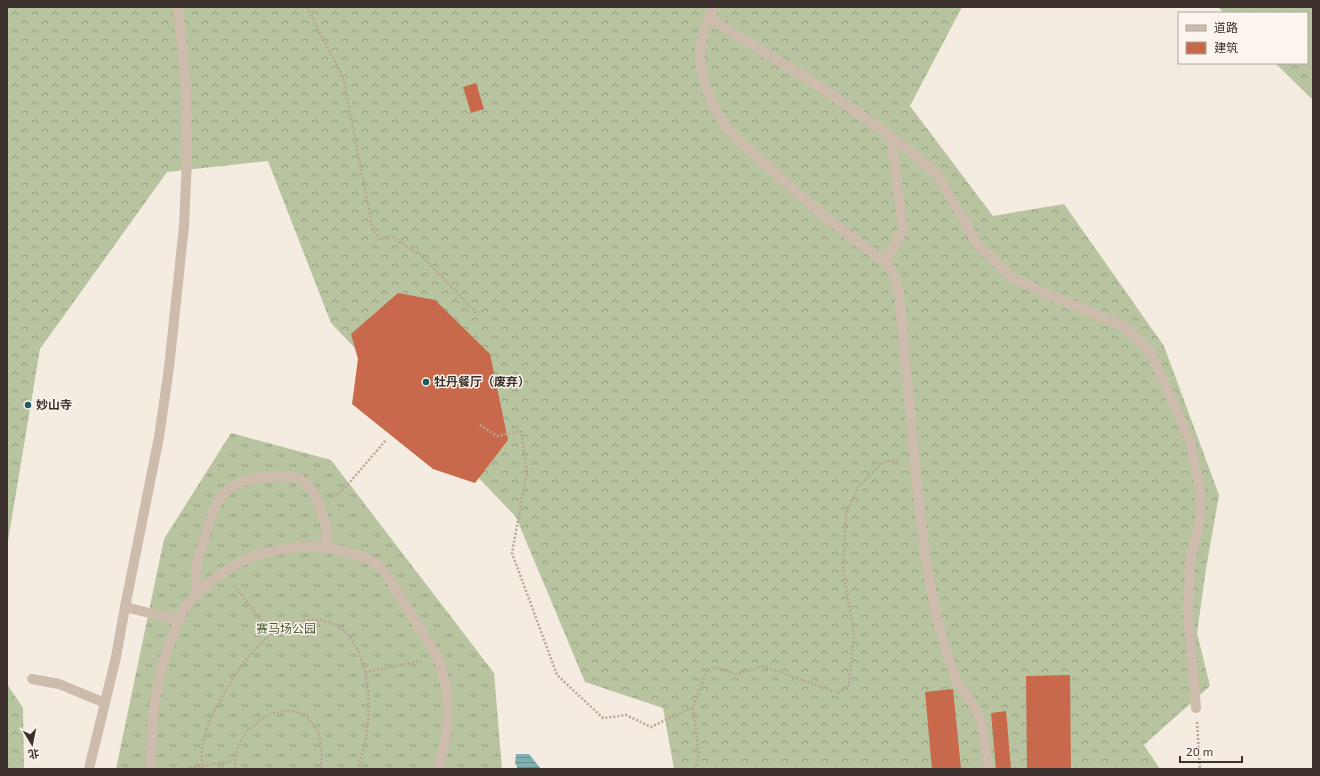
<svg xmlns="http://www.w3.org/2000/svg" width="1320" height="776" font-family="'Exo 2','Noto Sans SC',sans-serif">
<defs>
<pattern id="grass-tufts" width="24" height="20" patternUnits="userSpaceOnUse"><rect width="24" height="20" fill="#b8c4a0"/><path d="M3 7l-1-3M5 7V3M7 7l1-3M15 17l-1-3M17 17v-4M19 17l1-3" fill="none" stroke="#97a083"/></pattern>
<pattern id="forest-crowns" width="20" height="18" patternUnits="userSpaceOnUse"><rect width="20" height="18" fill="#b8c4a0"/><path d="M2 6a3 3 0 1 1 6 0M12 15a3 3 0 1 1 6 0" fill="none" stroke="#97a083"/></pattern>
<pattern id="water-rules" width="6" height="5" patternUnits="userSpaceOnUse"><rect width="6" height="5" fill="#7fb0b2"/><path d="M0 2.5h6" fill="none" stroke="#699091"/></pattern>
</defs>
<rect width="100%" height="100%" fill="#f4ebe1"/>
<polygon fill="url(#grass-tufts)" points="231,433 331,460 494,673 502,769 116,769 164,539"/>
<g fill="url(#forest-crowns)">
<polygon points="7,7 962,7 910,106 993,216 1064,204 1164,346 1219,495 1206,569 1197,633 1210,686 1144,745 1160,769 674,769 663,708 585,682 516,517 331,323 268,161 167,172 40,349 7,547"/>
<polygon points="1218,7 1313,7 1313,100 1275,63 1307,63 1307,13 1224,13"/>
<polygon points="7,684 23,708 24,769 7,769"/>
</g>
<polygon fill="url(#water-rules)" points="516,754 529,754 541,769 518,769 515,763"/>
<g fill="#c8694b">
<polygon points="476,83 484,109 471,113 463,87"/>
<polygon points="398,293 435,300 490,354 508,440 475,483 433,469 352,404 358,359 351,334"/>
<polygon points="1070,675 1071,769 1027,769 1026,676"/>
<polygon points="953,689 961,769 932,769 925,692"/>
<polygon points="1006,711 1011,769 996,769 991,713"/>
</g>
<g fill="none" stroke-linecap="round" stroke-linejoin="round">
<g stroke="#b9a596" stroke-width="2.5" stroke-dasharray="2 2" stroke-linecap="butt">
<polyline points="308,7 309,12 343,77 373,230 380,240 391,236 422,256 478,315"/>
<polyline points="480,425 497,436 521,431 527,472 512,553 557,675 603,718 626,715 651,727 693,707"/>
<polyline points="332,497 344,489 386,440"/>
<polyline points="234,585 272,634"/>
<polyline points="365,672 422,661"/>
<polyline points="1197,722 1200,769"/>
<polyline points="182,769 234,761"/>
<path d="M203,769C197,744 210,718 222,697C235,674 251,649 273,633C284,626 296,621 310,620C348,618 362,650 367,682C371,712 368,740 358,769"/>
<path d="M236,769C228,725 300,682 319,736C322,747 323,758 320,769"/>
<polyline points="695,769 699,755 693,707 707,670 718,668 736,674 763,666 838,693 849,685 854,634 843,570 846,513 859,486 883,462 900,459"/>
</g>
<g stroke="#cdbbac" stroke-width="10">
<polyline points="709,18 813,82 891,136 937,174 978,245 1013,279 1125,327 1150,351 1190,441 1200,489 1200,519 1190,561 1188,611 1196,708"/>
<polyline points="885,263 903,229 891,136"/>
<polyline points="197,593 196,566 213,511 220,498 229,489 241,482 254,478 282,476 296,477 307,484 315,495 325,521 327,535 326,548"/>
<polyline points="125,607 178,620"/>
<polyline points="32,679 59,684 105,703"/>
<polyline points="957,683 971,701 982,723 988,769"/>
<path d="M150,769C152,746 152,722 155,699C159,677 165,653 174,632C177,623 181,612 187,604C195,594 205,586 216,578C242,557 268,550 300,547C323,546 360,551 379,566C382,569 384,572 387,575L438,658C452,695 450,732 438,769"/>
</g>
<g stroke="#cdbbac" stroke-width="10">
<path d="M714,7C709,18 701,36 700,48C698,74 712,106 726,127C730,132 735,136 739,141L826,218L880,258L889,267L895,277L899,293C904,346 909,400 914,453C921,530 929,610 957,683"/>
<polyline points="89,769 116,657 125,607 159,437 169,368 184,226 187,159 186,87 178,7"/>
</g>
</g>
<g fill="#1f5a5e" stroke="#fbf5ee" stroke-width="1.5">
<circle cx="426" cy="382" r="4"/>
<circle cx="28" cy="405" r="4"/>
</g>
<g text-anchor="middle" stroke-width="3" stroke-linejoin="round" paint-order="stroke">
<g font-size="12" font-weight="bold" fill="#3b302b" stroke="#fbf5ee" text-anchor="start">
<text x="434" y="386">牡丹餐厅（废弃）</text>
<text x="36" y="409">妙山寺</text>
</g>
<g font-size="12" fill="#4a5a2e" stroke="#fbf5ee">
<text x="286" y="633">赛马场公园</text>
</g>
</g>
<rect width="1320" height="776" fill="none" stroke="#3b302b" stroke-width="16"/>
<rect x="1178" y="12" width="130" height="52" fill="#fbf5ee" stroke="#aea6a0"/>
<rect x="1186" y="25" width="20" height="6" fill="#cdbbac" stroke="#aea6a0"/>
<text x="1214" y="32" font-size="12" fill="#3b302b">道路</text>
<rect x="1186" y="42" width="20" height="12" fill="#c8694b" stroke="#aea6a0"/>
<text x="1214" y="52" font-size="12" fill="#3b302b">建筑</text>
<g transform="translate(32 744) rotate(170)" stroke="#fbf5ee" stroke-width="3" paint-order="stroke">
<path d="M0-3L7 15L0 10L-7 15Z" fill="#3b302b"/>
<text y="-6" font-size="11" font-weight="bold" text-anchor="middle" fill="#3b302b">北</text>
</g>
<path d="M1180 756v6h62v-6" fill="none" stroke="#3b302b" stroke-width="2"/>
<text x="1186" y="756" font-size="12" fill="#3b302b" stroke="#fbf5ee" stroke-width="3" paint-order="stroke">20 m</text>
</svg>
